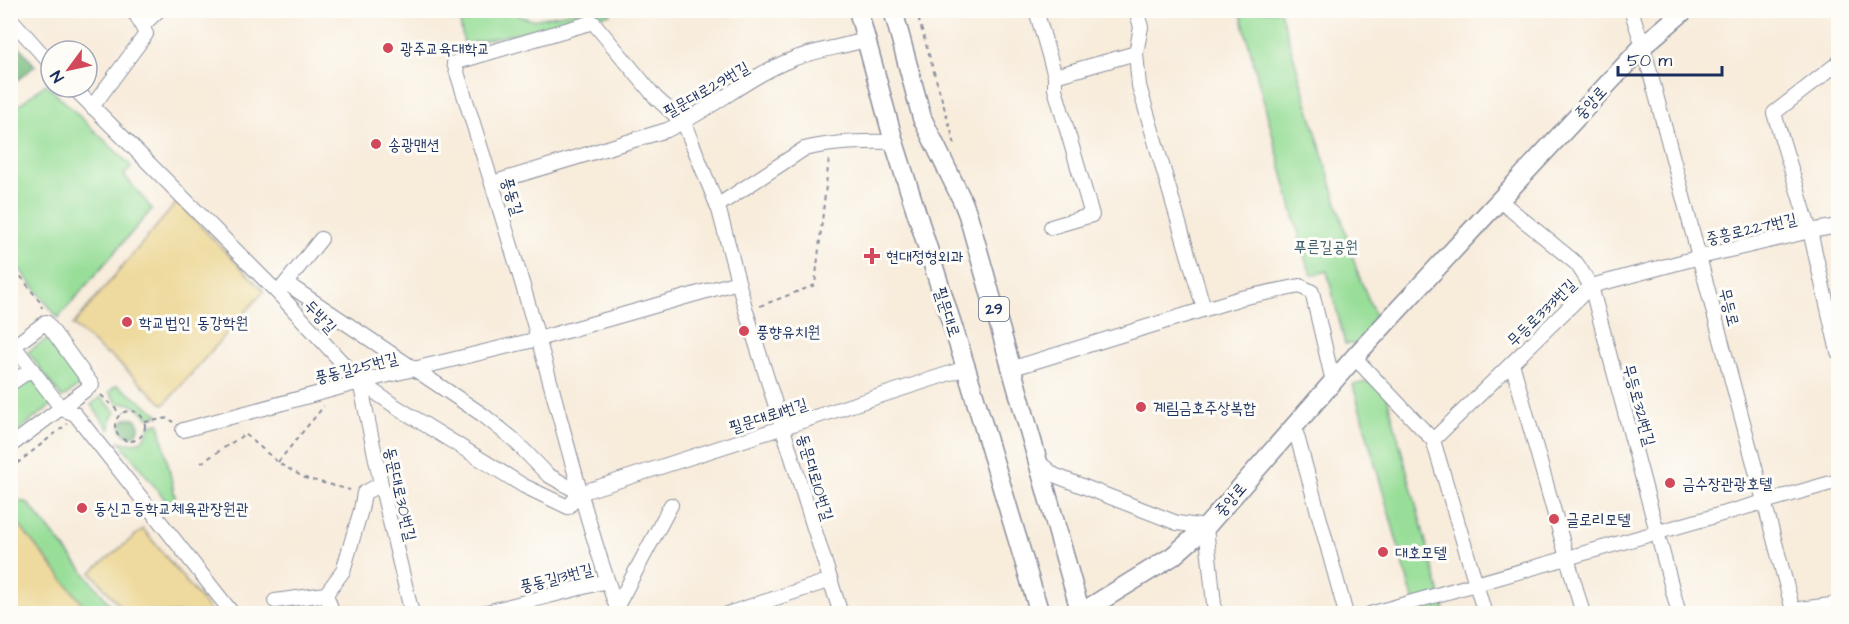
<svg xmlns="http://www.w3.org/2000/svg" width="1849" height="624" font-family="'Architects Daughter','Poor Story',sans-serif">
<rect width="100%" height="100%" fill="#fdfcf7"/>
<filter id="ink" filterUnits="userSpaceOnUse"><feTurbulence type="fractalNoise" baseFrequency=".0167" numOctaves="2"/><feDisplacementMap in="SourceGraphic" scale="12" xChannelSelector="R" yChannelSelector="G"/><feConvolveMatrix kernelMatrix="1 2 1 2 8 2 1 2 1" color-interpolation-filters="sRGB"/></filter>
<filter id="wash" filterUnits="userSpaceOnUse"><feTurbulence type="fractalNoise" baseFrequency=".008" numOctaves="4" result="noise"/><feDisplacementMap in="SourceGraphic" scale="24" xChannelSelector="R" yChannelSelector="G"/><feGaussianBlur stdDeviation="1.35" result="paint"/><feColorMatrix in="noise" values="0 0 0 0 0 0 0 0 0 0 0 0 0 0 0 0 0 1.4 0 .05"/><feComposite in="paint" operator="in"/></filter>
<g filter="url(#wash)">
<rect width="100%" height="100%" fill="#f8ecdb"/>
<g fill="#98de98" stroke="#5a867b" stroke-width="1.5">
<polygon points="458,11 518,11 519,16 532,20 578,11 611,11 611,14 464,44"/>
<polygon points="1240,11 1280,11 1357,271 1379,325 1356,344 1345,344 1327,271 1312,275 1306,262"/>
<polygon points="46,84 132,167 124,175 152,209 58,318 11,258 11,197 15,187 11,180 11,111"/>
<polygon points="50,337 83,383 62,398 28,352"/>
<polygon points="32,376 53,404 11,436 10,391"/>
<polygon points="1382,378 1445,613 1417,613 1353,385"/>
<path d="M117,385L157,413L158,416L148,417C137,407 134,401 118,404L109,392Z"/>
<polygon points="101,397 116,413 111,418 110,430 91,405"/>
<path d="M159,423L176,501L170,506L119,441C134,447 147,442 150,425Z"/>
<polygon points="10,498 28,503 117,613 11,613"/>
</g>
<g fill="#7abd80" stroke="#4a766f" stroke-width="1.5">
<polygon points="11,36 35,66 11,85 10,85"/>
<circle cx="130" cy="427" r="9"/>
</g>
<g fill="#eeda9e" stroke="#84847e" stroke-width="1.5">
<polygon points="177,202 264,291 164,405 109,354 107,355 73,325"/>
<polygon points="11,515 90,613 11,613"/>
<polygon points="143,529 212,613 126,613 91,572"/>
</g>
</g>
<g filter="url(#ink)">
<g fill="none" stroke-linecap="round" stroke-linejoin="round">
<g stroke="#8a8e9c" stroke-width="16">
<g id="minor">
<polyline points="1036,10 1055,76"/>
<polyline points="1631,10 1643,46 1794,614"/>
<polyline points="10,18 51,64"/>
<polyline points="142,26 159,10"/>
<polyline points="1136,53 1139,86 1204,309"/>
<polyline points="1838,63 1774,113 1810,231 1838,352"/>
<polyline points="73,87 278,293 360,382 395,406 524,486 568,507 580,493"/>
<polyline points="92,107 146,34 137,16 131,10"/>
<path d="M492,183L667,130C710,111 748,76 793,59C816,50 842,47 865,40"/>
<polyline points="1499,200 1577,264 1591,286 1679,614"/>
<path d="M717,206L804,149C832,142 865,141 894,142"/>
<polyline points="1051,227 1092,215 1055,89 1055,76 1136,53 1141,27 1136,10"/>
<polyline points="286,283 483,415 513,439 548,475 580,493"/>
<polyline points="281,289 321,239"/>
<polyline points="10,341 14,346 46,322 92,385 10,446"/>
<polyline points="10,346 14,346 62,409 75,414 233,614"/>
<polyline points="1354,357 1433,440 1485,614"/>
<polyline points="1512,363 1583,614"/>
<polyline points="1010,369 1241,298 1300,286 1312,292 1333,382"/>
<polyline points="360,382 381,484 412,614"/>
<polyline points="10,384 32,369"/>
<polyline points="1294,425 1346,614"/>
<polyline points="183,430 360,382 538,339 738,282"/>
<polyline points="1433,440 1591,286 1700,257 1810,231 1838,226"/>
<polyline points="1036,460 1054,475 1177,523 1206,527 1215,614"/>
<polyline points="580,493 966,368"/>
<polyline points="326,594 343,571 361,510 364,493 381,484"/>
<polyline points="275,601 326,594 333,614"/>
<polyline points="617,606 671,505"/>
<polyline points="1793,610 1838,604"/>
<polyline points="479,614 607,581"/>
<path d="M619,614C586,523 564,430 538,338C512,246 483,154 454,63L593,22L656,98L684,123L719,210L746,311L841,614"/>
<polyline points="727,614 831,580"/>
<polyline points="1370,614 1838,481"/>
</g>
</g>
<g stroke="#8a8e9c" stroke-width="21">
<g id="major">
<polyline points="858,10 894,142 966,368 1040,614"/>
<polyline points="893,10 922,118 963,202 968,215 1081,614"/>
<polyline points="1079,614 1173,556 1206,527 1359,352 1471,231 1643,46 1685,10"/>
</g>
</g>
<g stroke="#8a8e9c" stroke-width="2" stroke-dasharray="4.5 4.5" stroke-linecap="butt">
<polyline points="916,10 956,148"/>
<polyline points="10,188 13,191 10,193"/>
<polyline points="10,262 40,302 42,308"/>
<polyline points="760,306 815,285 829,158"/>
<polyline points="101,395 121,414"/>
<circle cx="130" cy="426" r="15"/>
<polyline points="145,422 169,418 173,422"/>
<polyline points="278,462 324,406"/>
<polyline points="201,463 245,434 280,464 305,478 350,490"/>
<polyline points="10,469 67,424"/>
</g>
<use href="#minor" stroke="#fff" stroke-width="14"/>
<use href="#major" stroke="#fff" stroke-width="18"/>
</g>
</g>
<g fill="#d1495b" stroke="#fdfcf7" stroke-width="2">
<circle cx="388" cy="48" r="6"/>
<circle cx="376" cy="144" r="6"/>
<path d="M869 247h6v6h6v6h-6v6h-6v-6h-6v-6h6z"/>
<circle cx="127" cy="322" r="6"/>
<circle cx="744" cy="331" r="6"/>
<circle cx="1141" cy="407" r="6"/>
<circle cx="1670" cy="483" r="6"/>
<circle cx="82" cy="508" r="6"/>
<circle cx="1554" cy="519" r="6"/>
<circle cx="1383" cy="552" r="6"/>
</g>
<g text-anchor="middle" stroke-width="6" stroke-linejoin="round" paint-order="stroke">
<rect fill="#fdfcf7" stroke="#5f6c8c" stroke-width="1.5" x="979" y="297" width="30" height="24" rx="4.5"/>
<g font-size="15" font-weight="bold" fill="#1b2f5e">
<text x="994" y="314">29</text>
</g>
<g font-size="16" fill="#1b2f5e" stroke="#fdfcf7" text-anchor="start">
<text x="400" y="54">광주교육대학교</text>
<text x="388" y="150">송광맨션</text>
<text x="886" y="262">현대정형외과</text>
<text x="139" y="328">학교법인 동강학원</text>
<text x="756" y="337">풍향유치원</text>
<text x="1153" y="413">계림금호주상복합</text>
<text x="1682" y="489">금수장관광호텔</text>
<text x="94" y="514">동신고등학교체육관장원관</text>
<text x="1566" y="525">글로리모텔</text>
<text x="1395" y="558">대호모텔</text>
</g>
<g font-size="16" fill="#1b2f5e" stroke="#fdfcf7">
<text transform="translate(706 89) rotate(-30)" y="6">필문대로29번길</text>
<text transform="translate(1590 102) rotate(-47)" y="6">중앙로</text>
<text transform="translate(513 196) rotate(73)" y="6">풍동길</text>
<text transform="translate(1751 228) rotate(-13)" y="6">중흥로227번길</text>
<text transform="translate(1730 307) rotate(76)" y="6">무등로</text>
<text transform="translate(948 312) rotate(72)" y="6">필문대로</text>
<text transform="translate(1541 312) rotate(-44)" y="6">무등로333번길</text>
<text transform="translate(321 316) rotate(47)" y="6">두방길</text>
<text transform="translate(356 367) rotate(-14)" y="6">풍동길25번길</text>
<text transform="translate(1640 405) rotate(75)" y="6">무등로321번길</text>
<text transform="translate(768 415) rotate(-18)" y="6">필문대로11번길</text>
<text transform="translate(816 477) rotate(73)" y="6">동문대로10번길</text>
<text transform="translate(401 494) rotate(77)" y="6">동문대로30번길</text>
<text transform="translate(1230 499) rotate(-49)" y="6">중앙로</text>
<text transform="translate(556 577) rotate(-14)" y="6">풍동길13번길</text>
</g>
<g font-size="16" fill="#3a5b6c" stroke="#fdfcf7">
<text x="1326" y="252">푸른길공원</text>
</g>
</g>
<rect width="1849" height="624" fill="none" stroke="#fdfcf7" stroke-width="36"/>
<g transform="translate(69 69) rotate(237)"><circle r="28" fill="#fdfcf7" stroke="#a3aaba" stroke-width="1.5"/>
<path d="M0-4.5L10 22L0 15L-10 22Z" fill="#d1495b"/>
<text y="-9" font-size="16" font-weight="bold" text-anchor="middle" fill="#1b2f5e">N</text>
</g>
<path d="M1618 66v9h104v-9" fill="none" stroke="#1b2f5e" stroke-width="3"/>
<text x="1627" y="66" font-size="18" fill="#1b2f5e" stroke="#fdfcf7" stroke-width="4.5" paint-order="stroke">50 m</text>
</svg>
